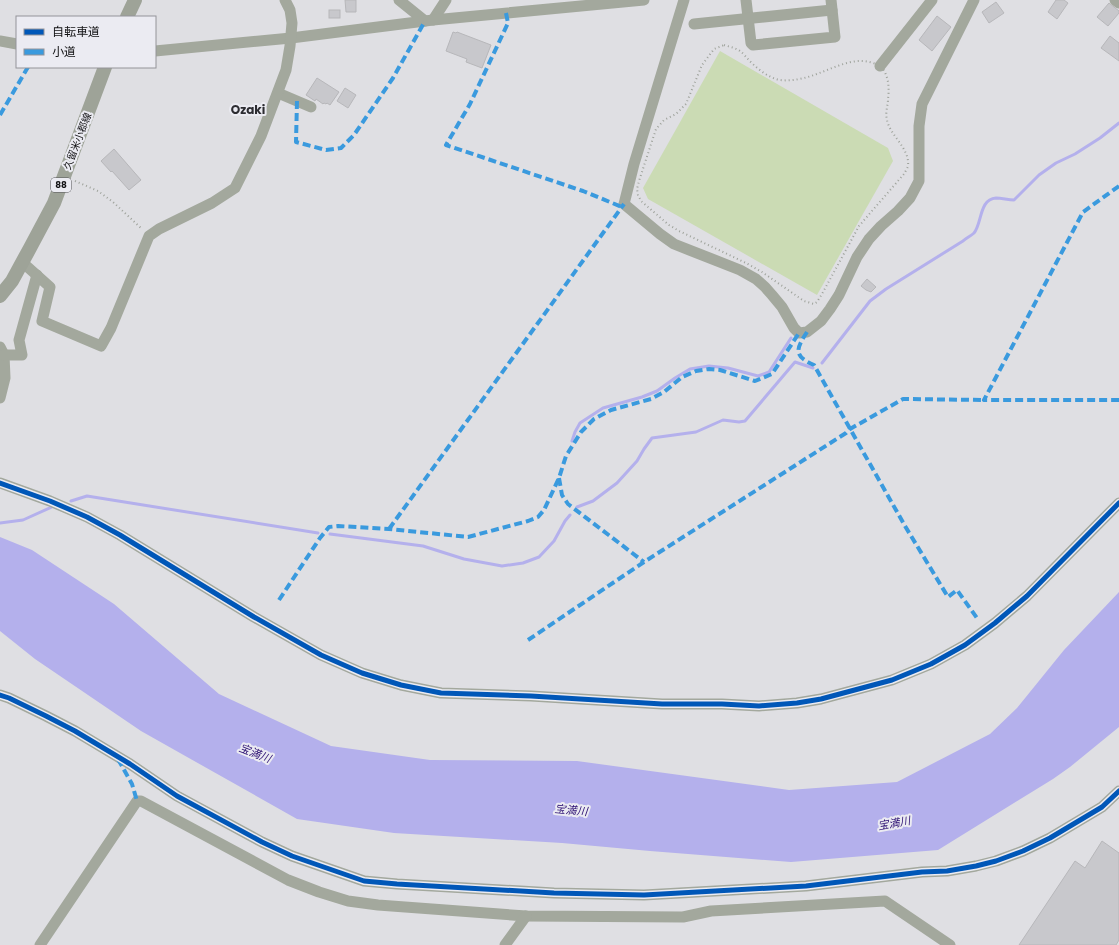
<svg xmlns="http://www.w3.org/2000/svg" width="1119" height="945" font-family="Poppins,'Noto Sans JP',sans-serif">
<rect width="100%" height="100%" fill="#dfdfe3"/>
<polygon fill="#cbdbb4" points="720,51 888,148 893,161 817,295 648,199 643,188"/>
<polygon fill="#b4b0ec" points="0,537 32,550 114,604 219,694 331,746 430,760 577,761 789,790 897,782 990,734 1017,708 1064,650 1119,592 1119,727 1070,767 1053,779 938,850 791,862 650,851 562,843 394,833 297,819 141,731 35,659 0,631"/>
<g fill="none" stroke-linecap="round" stroke-linejoin="round">
<g stroke="#b4b0ec" stroke-width="3">
<path d="M822,363L870,301L886,289L963,241C966,238 971,236 974,233C982,224 979,199 996,198C1002,198 1008,200 1014,200L1039,175L1056,163L1075,154L1100,138L1119,123"/>
<polyline points="572,441 575,432 580,423 603,408 642,397 657,391 675,378 690,369 709,366 728,368 758,376 769,372 791,338"/>
<polyline points="71,501 87,496 318,533"/>
<polyline points="577,507 593,501 617,483 637,461 644,449 652,438 696,432 723,420 739,422 745,421 795,362 813,368"/>
<polyline points="0,523 23,520 54,506"/>
<polyline points="330,534 423,546 464,559 502,566 523,563 539,557 554,541 565,521 570,515"/>
</g>
</g>
<g fill="#c8c8cc" stroke="#b7b7ba">
<polygon points="345,0 356,0 356,12 346,12"/>
<polygon points="1056,0 1064,0 1068,3 1057,19 1048,12"/>
<polygon points="996,2 1004,13 989,23 982,12"/>
<polygon points="1109,3 1119,11 1119,13 1108,26 1097,17"/>
<rect x="329" y="10" width="11" height="8"/>
<polygon points="937,16 951,27 932,51 919,40"/>
<polygon points="453,32 456,33 457,32 491,45 482,68 466,62 467,59 446,51"/>
<polygon points="1110,36 1119,43 1119,61 1101,48"/>
<polygon points="317,78 339,92 330,105 327,103 326,104 324,103 323,104 316,99 315,101 306,95"/>
<polygon points="345,88 356,95 348,108 337,101"/>
<polygon points="114,149 141,180 129,190 112,171 111,172 101,161"/>
<polygon points="867,279 876,287 871,292 866,290 861,286"/>
<polygon points="1102,841 1119,853 1119,940 1116,945 1019,945 1075,861 1085,868"/>
</g>
<g fill="none" stroke-linecap="round" stroke-linejoin="round">
<g stroke="#9ea29b" stroke-width="2" stroke-dasharray="1 3" stroke-linecap="butt">
<path d="M724,45C730,47 737,48 741,52C743,53 745,56 747,58C755,67 768,78 780,80C788,81 796,80 804,78C826,73 851,55 873,63C879,65 884,68 886,75C889,82 889,91 888,99C888,106 885,112 887,120C890,136 910,148 908,166C907,169 905,172 904,174L859,226L822,294L817,302L814,304L804,301L762,272L746,263L679,231L669,225L641,201L638,195L637,189L639,181L656,129L664,120L676,114L686,104L702,65L714,49Z"/>
<polyline points="75,181 98,191 113,202 141,228"/>
</g>
<g stroke="#a3a89d" stroke-width="11">
<polyline points="399,0 425,21"/>
<polyline points="684,0 634,164 624,204 660,234 674,244 740,270 756,279 765,287 772,295 782,307 794,328 799,333 807,332 821,321 830,309 839,295 857,257 869,239 881,226 898,211 910,198 919,181 919,126 922,104 974,0"/>
<polyline points="746,0 751,43 753,45 835,37 831,0"/>
<polyline points="1115,0 1119,3"/>
<polyline points="433,20 446,0"/>
<polyline points="694,24 832,10"/>
<polyline points="0,41 17,44"/>
<polyline points="155,51 291,38 433,20 644,0"/>
<polyline points="880,66 932,0"/>
<polyline points="278,93 311,107"/>
<polyline points="22,262 50,287 42,321 101,346 111,328 149,236 159,229 212,203 235,188 261,136 286,70 290,46 292,23 290,10 285,0"/>
<polyline points="0,347 4,355 5,378 0,398"/>
<polyline points="4,355 22,355 19,340 37,275"/>
<polyline points="0,483 50,501 87,517 120,535 254,617 321,655 362,673 401,685 441,693 531,696 662,704 722,704 759,706 797,703 821,699 892,680 931,664 965,645 995,623 1027,596 1119,503"/>
<polyline points="0,695 9,698 46,716 75,731 130,764 177,796 262,842 292,856 364,881 397,884 554,893 644,895 806,886 922,872 947,871 976,866 996,861 1023,851 1050,838 1102,807 1119,791"/>
<polyline points="40,945 137,801 141,801 288,880 319,892 348,901 378,905 526,916 683,917 711,911 885,901 950,945"/>
<polyline points="505,945 526,916"/>
</g>
<g stroke="#9ea398" stroke-width="14">
<polyline points="127,17 135,0"/>
<polyline points="0,296 12,281 30,248 54,203 105,67"/>
</g>
<g stroke="#3a9ade" stroke-width="4" stroke-dasharray="8 4" stroke-linecap="butt">
<polyline points="506,13 508,23 470,104 446,145 583,191 622,207"/>
<polyline points="297,101 296,142 326,150 341,148 354,135 393,78 425,21"/>
<polyline points="0,115 28,67"/>
<polyline points="1119,186 1083,212 984,400 1119,400"/>
<path d="M807,332C796,349 793,356 814,365L905,526L948,597L957,590L977,618"/>
<polyline points="559,478 562,495 568,504 644,562"/>
<polyline points="389,529 624,204"/>
<polyline points="279,600 320,538 329,527 338,526 389,529 468,537 528,521 538,517 544,510 559,478 566,456 581,432 594,419 611,410 651,399 664,392 682,377 696,371 709,369 720,370 755,381 772,374 799,333"/>
<polyline points="528,640 644,562 846,433 850,429 903,399 984,400"/>
<polyline points="118,759 132,784 137,801"/>
</g>
<g stroke="#ebebf2" stroke-width="8">
<g id="cycleway">
<polyline points="0,483 50,501 87,517 120,535 254,617 321,655 362,673 401,685 441,693 531,696 662,704 722,704 759,706 797,703 821,699 892,680 931,664 965,645 995,623 1027,596 1119,503"/>
<polyline points="0,695 9,698 46,716 75,731 130,764 177,796 262,842 292,856 364,881 397,884 554,893 644,895 806,886 922,872 947,871 976,866 996,861 1023,851 1050,838 1102,807 1119,791"/>
</g>
</g>
<use href="#cycleway" stroke="#0057b8" stroke-width="5"/>
</g>
<g text-anchor="middle" stroke-width="4" stroke-linejoin="round" paint-order="stroke">
<rect fill="#ebebf2" stroke="#535357" stroke-width="1" x="51" y="178" width="20" height="14" rx="3"/>
<g font-size="9" font-weight="bold" fill="#121214">
<text x="61" y="188">88</text>
</g>
<g font-size="10" fill="#121214" stroke="#ebebf2">
<text transform="translate(77 141) rotate(-69)" y="4">久留米小郡線</text>
</g>
<g font-size="11" font-style="italic" fill="#2e1274" stroke="#ebebf2">
<text transform="translate(255 753) rotate(21)" y="4">宝満川</text>
<text transform="translate(571 810) rotate(5)" y="4">宝満川</text>
<text transform="translate(894 823) rotate(-10)" y="4">宝満川</text>
</g>
<g font-size="12" font-weight="bold" fill="#2c2c31" stroke="#ebebf2">
<text x="248" y="114">Ozaki</text>
</g>
</g>
<rect x="16" y="16" width="140" height="52" fill="#ebebf2" stroke="#949499"/>
<rect x="24" y="29" width="20" height="6" fill="#0057b8" stroke="#949499"/>
<text x="52" y="36" font-size="12" fill="#121214">自転車道</text>
<rect x="24" y="49" width="20" height="6" fill="#3a9ade" stroke="#949499"/>
<text x="52" y="56" font-size="12" fill="#121214">小道</text>
</svg>
